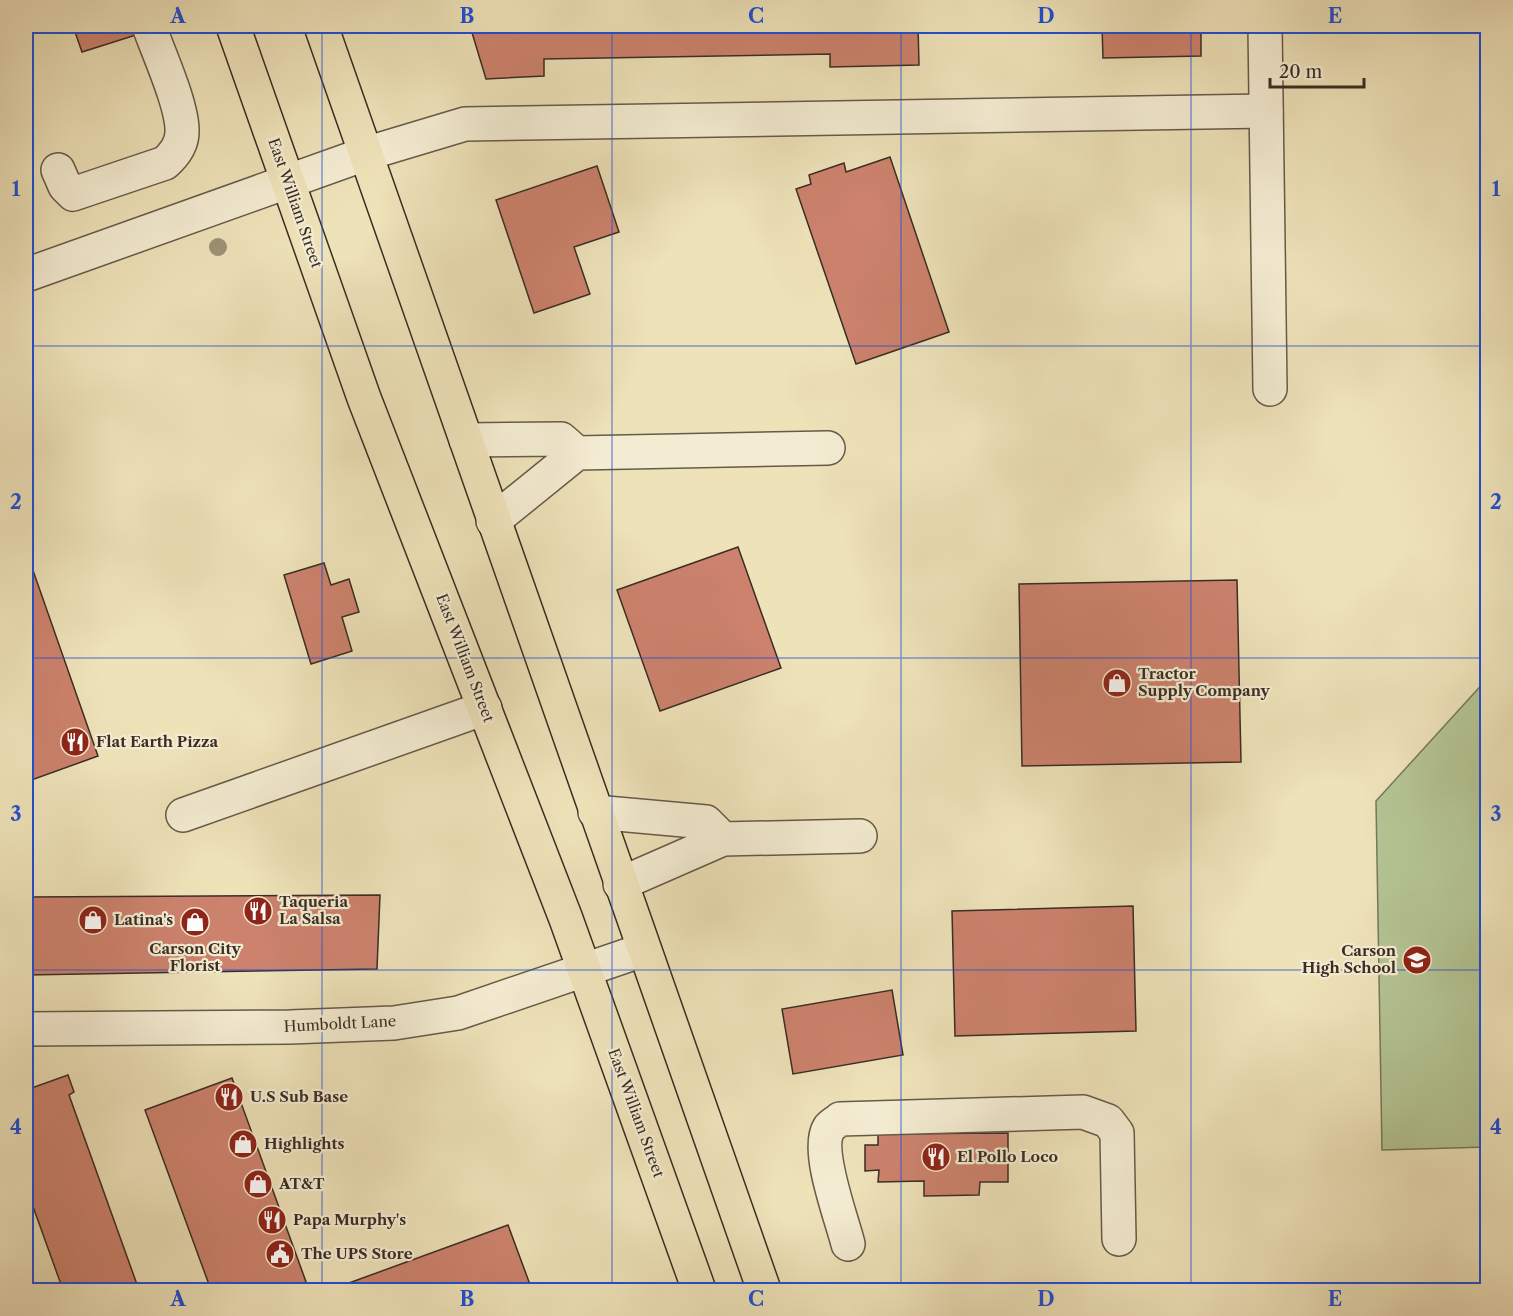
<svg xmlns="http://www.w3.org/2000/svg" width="1513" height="1316" font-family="'Libre Caslon Text',serif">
<rect width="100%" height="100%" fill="#eee2b9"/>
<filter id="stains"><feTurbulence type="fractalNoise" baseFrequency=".00333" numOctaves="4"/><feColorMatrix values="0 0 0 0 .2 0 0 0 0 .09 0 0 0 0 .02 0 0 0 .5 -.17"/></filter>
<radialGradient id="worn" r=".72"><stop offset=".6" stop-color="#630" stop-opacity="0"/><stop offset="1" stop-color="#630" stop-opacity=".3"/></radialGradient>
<polygon fill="#b4c493" stroke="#76785c" stroke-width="1.5" points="1487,679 1487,1147 1382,1150 1376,801"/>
<g fill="#cc826d" stroke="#392d24" stroke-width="1.5">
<polygon points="73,26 136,26 139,34 82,52"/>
<polygon points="470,26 918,26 919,65 830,67 830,54 544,59 544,76 486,79"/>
<polygon points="1102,26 1201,26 1201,56 1103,58"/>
<polygon points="890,157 949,332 856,364 796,189 811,184 809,175 844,163 846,172"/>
<polygon points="597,166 619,232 574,247 590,294 534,313 496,200"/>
<polygon points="738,547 781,668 660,711 617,590"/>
<polygon points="29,559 98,756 26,782 26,560"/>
<polygon points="324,563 331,585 349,579 359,612 342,617 352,651 311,664 284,575"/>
<polygon points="1237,580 1241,762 1022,766 1019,584"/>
<polygon points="380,895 377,969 26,975 26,897"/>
<polygon points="1133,906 1136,1031 955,1036 952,911"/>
<polygon points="892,990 903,1055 793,1074 782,1009"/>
<polygon points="68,1075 74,1092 69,1095 139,1290 63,1290 26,1187 26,1090"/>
<polygon points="232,1078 309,1290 211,1290 145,1110"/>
<polygon points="1008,1133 1008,1182 980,1182 979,1195 924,1196 924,1181 878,1182 879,1170 865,1171 865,1145 878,1145 878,1134"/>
<polygon points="508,1225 532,1290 339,1290 338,1287"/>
</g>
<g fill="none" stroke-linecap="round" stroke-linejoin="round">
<g stroke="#665a49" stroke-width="36">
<g id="minor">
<polyline points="1265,26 1270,389"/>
<path d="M58,170L65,186L73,194L165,163C174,155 182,144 182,132C183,106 158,52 149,26"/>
<polyline points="26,275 365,154 465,124 1266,111"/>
<polyline points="466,440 561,439 577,453"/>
<polyline points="493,521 577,453 828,448"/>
<polyline points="595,812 706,822 723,839"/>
<polyline points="183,815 485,708"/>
<polyline points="620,884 723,839 860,836"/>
<polyline points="26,1029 290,1027 394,1023 458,1013 643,950"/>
<path d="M848,1244C842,1219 815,1150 829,1128C831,1125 837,1122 840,1119L1083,1112L1108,1121L1117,1133L1119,1239"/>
</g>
</g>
<g stroke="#392d24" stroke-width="36">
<g id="major">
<polyline points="233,26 364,398 566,919 699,1290"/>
<polyline points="321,26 764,1290"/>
</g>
</g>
<use href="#minor" stroke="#f4ecd2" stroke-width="33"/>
<use href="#major" stroke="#eee2b9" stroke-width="33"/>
</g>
<circle fill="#9c9376" cx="218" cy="247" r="9"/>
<path fill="none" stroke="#1d4ed8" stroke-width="1.5" stroke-opacity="0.55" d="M322,26V1290M612,26V1290M901,26V1290M1191,26V1290M26,346H1488M26,658H1488M26,970H1488"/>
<defs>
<g id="shop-disc" transform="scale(1.5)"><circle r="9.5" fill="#8f2418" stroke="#f4ecd2"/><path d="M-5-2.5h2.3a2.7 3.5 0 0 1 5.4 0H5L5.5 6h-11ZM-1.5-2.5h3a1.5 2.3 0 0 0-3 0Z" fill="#fff"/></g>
<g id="restaurant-disc" transform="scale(1.5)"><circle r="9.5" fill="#8f2418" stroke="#f4ecd2"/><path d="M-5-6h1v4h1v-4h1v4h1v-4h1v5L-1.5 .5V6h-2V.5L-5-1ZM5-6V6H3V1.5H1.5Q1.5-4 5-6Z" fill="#fff"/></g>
<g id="school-disc" transform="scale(1.5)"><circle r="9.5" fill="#8f2418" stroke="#f4ecd2"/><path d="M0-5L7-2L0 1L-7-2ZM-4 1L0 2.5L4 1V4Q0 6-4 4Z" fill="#fff"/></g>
<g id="civic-disc" transform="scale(1.5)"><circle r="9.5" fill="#8f2418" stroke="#f4ecd2"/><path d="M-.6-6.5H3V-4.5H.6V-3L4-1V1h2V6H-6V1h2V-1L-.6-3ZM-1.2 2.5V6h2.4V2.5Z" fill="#fff"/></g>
</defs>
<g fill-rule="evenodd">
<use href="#shop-disc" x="1117" y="683"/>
<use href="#restaurant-disc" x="75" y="742"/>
<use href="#restaurant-disc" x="258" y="911"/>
<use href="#shop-disc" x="93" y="920"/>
<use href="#shop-disc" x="195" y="922"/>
<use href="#school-disc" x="1417" y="960"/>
<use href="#restaurant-disc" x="229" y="1097"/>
<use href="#shop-disc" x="243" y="1144"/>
<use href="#restaurant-disc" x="936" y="1157"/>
<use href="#shop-disc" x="258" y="1184"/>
<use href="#restaurant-disc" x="272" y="1220"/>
<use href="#civic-disc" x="280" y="1254"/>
</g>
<g text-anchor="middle" stroke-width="4.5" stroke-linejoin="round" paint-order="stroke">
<g font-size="15" fill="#392d24" stroke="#f4ecd2">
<text transform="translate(295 203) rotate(71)" y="5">East William Street</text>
<text transform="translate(465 658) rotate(69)" y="5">East William Street</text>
<text transform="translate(340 1024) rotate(-3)" y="5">Humboldt Lane</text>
<text transform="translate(636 1113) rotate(70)" y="5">East William Street</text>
</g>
<g font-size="15" font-weight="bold" fill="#392d24" stroke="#f4ecd2" text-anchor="start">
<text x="1138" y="679">Tractor<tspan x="1138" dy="17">Supply Company</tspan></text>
<text x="96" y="747">Flat Earth Pizza</text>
<text x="279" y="907">Taqueria<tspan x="279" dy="17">La Salsa</tspan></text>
<text x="114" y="925">Latina's</text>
<text x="195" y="954" text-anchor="middle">Carson City<tspan x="195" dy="17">Florist</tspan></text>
<text x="1396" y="956" text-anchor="end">Carson<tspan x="1396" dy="17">High School</tspan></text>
<text x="250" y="1102">U.S Sub Base</text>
<text x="264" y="1149">Highlights</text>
<text x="957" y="1162">El Pollo Loco</text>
<text x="279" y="1189">AT&amp;T</text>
<text x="293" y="1225">Papa Murphy's</text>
<text x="301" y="1259">The UPS Store</text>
</g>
</g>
<rect width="1513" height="1316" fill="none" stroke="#eee2b9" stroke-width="66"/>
<path d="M1270 78v9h94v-9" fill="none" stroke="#392d24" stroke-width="3"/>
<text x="1279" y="78" font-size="18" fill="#392d24" stroke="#f4ecd2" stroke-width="4.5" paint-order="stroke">20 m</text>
<rect x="33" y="33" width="1447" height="1250" fill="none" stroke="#1d4ed8" stroke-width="2"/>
<g font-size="20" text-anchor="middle" font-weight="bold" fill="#1d4ed8">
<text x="178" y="23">A</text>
<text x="467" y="23">B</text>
<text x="756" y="23">C</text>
<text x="1046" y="23">D</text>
<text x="1335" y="23">E</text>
<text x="16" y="196">1</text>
<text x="1496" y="196">1</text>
<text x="16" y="509">2</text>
<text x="1496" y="509">2</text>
<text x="16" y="821">3</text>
<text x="1496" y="821">3</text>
<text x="16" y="1134">4</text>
<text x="1496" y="1134">4</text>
<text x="178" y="1306">A</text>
<text x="467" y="1306">B</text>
<text x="756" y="1306">C</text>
<text x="1046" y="1306">D</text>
<text x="1335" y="1306">E</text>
</g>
<rect width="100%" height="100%" filter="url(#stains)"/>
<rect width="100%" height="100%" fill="url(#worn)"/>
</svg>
